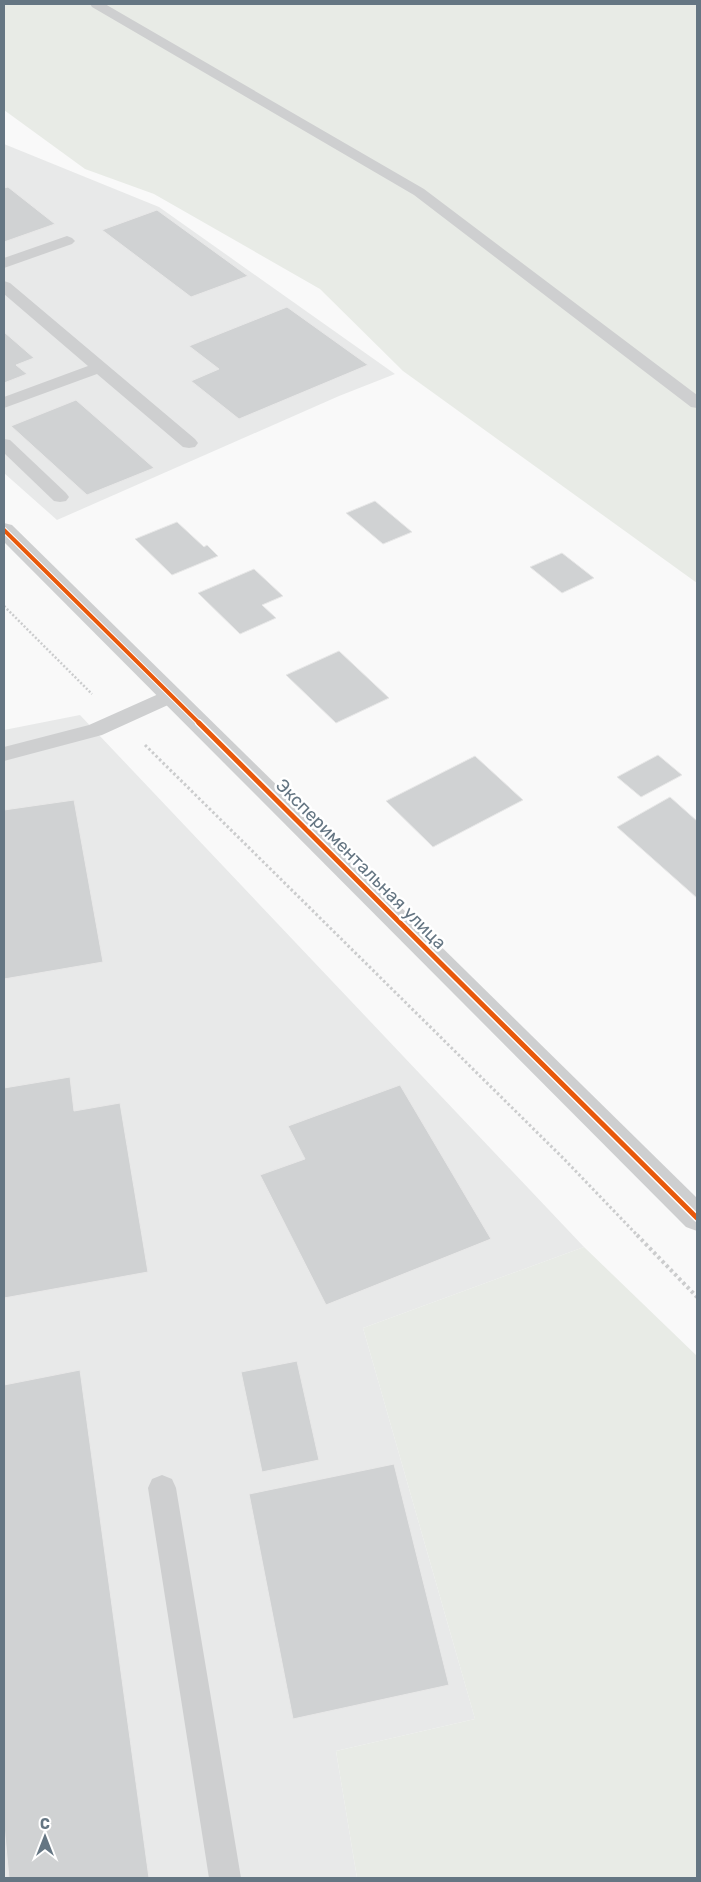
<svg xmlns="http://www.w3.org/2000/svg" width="701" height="1882" font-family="Rubik,sans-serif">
<rect width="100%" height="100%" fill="#f9f9f9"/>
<g fill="#e8e9e9">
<polygon points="4,144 159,207 395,374 339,396 57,520 4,473"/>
<polygon points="80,715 584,1247 363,1328 475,1719 336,1751 357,1878 4,1878 4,730"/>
</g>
<g fill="#e8ebe6">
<polygon points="4,4 697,4 697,583 403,371 320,289 154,194 85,169 4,110"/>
<polygon points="584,1247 697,1356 697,1878 357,1878 336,1751 475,1719 363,1328"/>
</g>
<g fill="#d0d2d3" stroke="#e8e8e8">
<polygon points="8,187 55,224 4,242 4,188"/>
<polygon points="157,210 248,276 191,297 102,230"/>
<polygon points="287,307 368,365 239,419 191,381 219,369 189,346"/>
<polygon points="4,332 34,358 16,365 27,374 4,383"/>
<polygon points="76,400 154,468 87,495 11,426"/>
<polygon points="375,501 412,532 383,544 346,513"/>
<polygon points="177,522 204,547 207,545 218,556 172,575 135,539"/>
<polygon points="562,553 594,578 562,593 530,567"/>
<polygon points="254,569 283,596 262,605 276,618 240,634 198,593"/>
<polygon points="339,651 389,698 336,723 286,675"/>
<polygon points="658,755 682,775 641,797 617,777"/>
<polygon points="475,756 523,800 433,847 386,801"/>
<polygon points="670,797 697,821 697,898 617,827"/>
<polygon points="74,800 103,962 4,979 4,810"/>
<polygon points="70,1077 74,1111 120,1103 148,1272 4,1298 4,1088"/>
<polygon points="400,1085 491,1239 326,1305 260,1175 305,1159 288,1126"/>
<polygon points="297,1361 319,1460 262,1472 241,1372"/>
<polygon points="80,1370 149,1878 9,1878 4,1825 4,1385"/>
<polygon points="394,1464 449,1685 293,1719 249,1494"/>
</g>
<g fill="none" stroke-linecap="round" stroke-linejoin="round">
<polyline stroke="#cbcccd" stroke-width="2.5" stroke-dasharray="2 2" stroke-linecap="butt" points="4,606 92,694"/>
<polyline stroke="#cbcccd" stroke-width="3" stroke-dasharray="2.5 2.5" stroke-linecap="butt" points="145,745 565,1160 638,1236"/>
<polyline stroke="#cbcccd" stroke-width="4" stroke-dasharray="3 3" stroke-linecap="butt" points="637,1235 697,1297"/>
<g fill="#cecfd0" fill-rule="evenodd">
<polygon points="90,4 105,4 424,189 697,395 697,408 691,407 414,195 92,7"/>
<polygon points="67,236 72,238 75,241 72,244 4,268 4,258"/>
<polygon points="4,281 10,283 195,439 198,443 195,447 189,448 183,447 97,374 4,408 4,397 88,366 4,294"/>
<polygon points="4,439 10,440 66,493 69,497 66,501 60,502 54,501 4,453"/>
<polygon points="172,688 179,690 182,695 179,700 102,735 4,761 4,747 89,725"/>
<polygon points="162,1475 172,1479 176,1488 241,1878 209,1878 148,1488 152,1479"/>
</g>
<polygon fill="#cecfd0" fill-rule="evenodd" points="4,523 12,525 697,1198 697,1231 686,1227 4,542"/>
<g stroke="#fff" stroke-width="6">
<polyline id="cycleway-far1" points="4,530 200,724"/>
</g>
<g stroke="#fff" stroke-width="8">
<polyline id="cycleway" points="199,723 697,1218"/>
</g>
<use href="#cycleway-far1" stroke="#e8590c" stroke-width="4"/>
<use href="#cycleway" stroke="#e8590c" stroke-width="5"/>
</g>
<g text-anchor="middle" stroke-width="5" stroke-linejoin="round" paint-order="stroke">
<g font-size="18" fill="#657683" stroke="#fff">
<text transform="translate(361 864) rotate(45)" y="6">Экспериментальная улица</text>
</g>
</g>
<rect width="701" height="1882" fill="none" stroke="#657683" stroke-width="10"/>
<g transform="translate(45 1837)" stroke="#ffffff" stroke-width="4" paint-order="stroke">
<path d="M0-4L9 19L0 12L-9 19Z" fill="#657683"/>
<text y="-8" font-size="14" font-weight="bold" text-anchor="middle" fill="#657683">С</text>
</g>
</svg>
